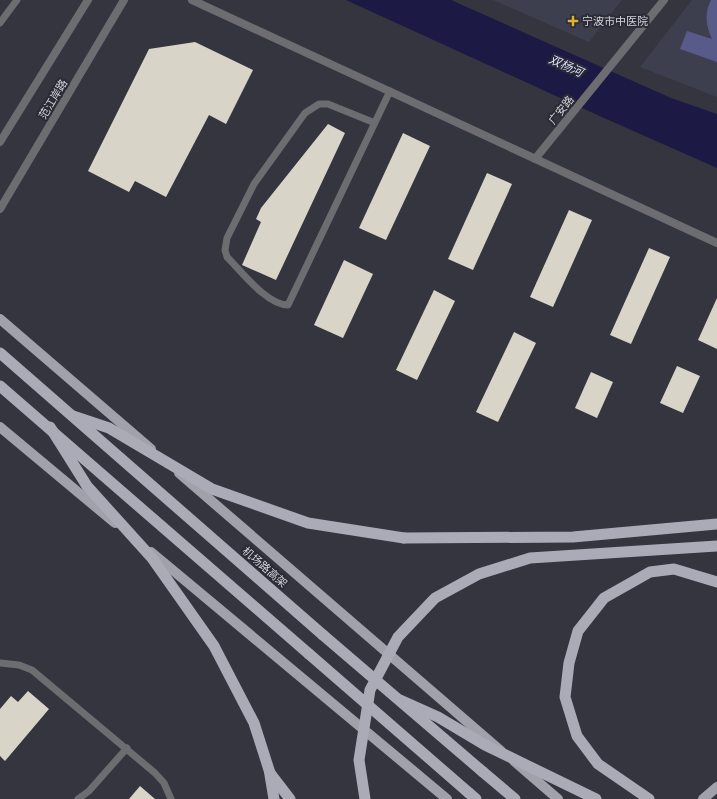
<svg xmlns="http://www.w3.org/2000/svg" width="717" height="799" font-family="Rubik,'Noto Sans SC',sans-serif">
<rect width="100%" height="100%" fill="#34353f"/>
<g fill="#3d3f4e">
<polygon points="493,0 622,0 589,42"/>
<polygon points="692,0 717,0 717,97 640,67"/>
</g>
<path fill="#585b89" d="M711,0H717V62L680,49L687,31L712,39C706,26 704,13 711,0Z"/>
<polygon fill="#1c1a45" points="346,0 451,0 671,98 717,114 717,168 604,118"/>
<g fill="#d9d4c8">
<polygon points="195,42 253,70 226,124 209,115 166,197 135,181 129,192 88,171 149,49"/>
<polygon points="328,124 345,133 276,280 242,265 261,222 256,219 261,208"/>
<polygon points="403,133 430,146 386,240 359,228"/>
<polygon points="487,173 512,184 473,270 448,259"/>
<polygon points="569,210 592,220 553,307 530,297"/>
<polygon points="649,248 670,257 631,344 610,335"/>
<polygon points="344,260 373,274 343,338 314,325"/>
<polygon points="434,290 455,301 417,380 396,370"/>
<polygon points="717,298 717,349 698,340"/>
<polygon points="514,332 536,343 498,422 476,412"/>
<polygon points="677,366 700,376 683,413 660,403"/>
<polygon points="591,372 613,382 597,418 575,408"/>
<polygon points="28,691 49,709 5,761 0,756 0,709 11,696 18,702"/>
<polygon points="140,786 155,799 129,799"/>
</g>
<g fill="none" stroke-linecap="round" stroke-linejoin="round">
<g stroke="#6c6c71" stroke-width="7">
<polyline points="0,23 17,0"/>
<path d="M375,123L328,104H319L305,113L254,184L227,238L225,250L227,257C242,272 267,305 288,305L390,91"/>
<polyline points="0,663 19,665 32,670 155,773 164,783 171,799"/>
<polyline points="78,799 89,791 127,748"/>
</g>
<g stroke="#6c6c71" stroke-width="8">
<polyline points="192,0 717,243"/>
<polyline points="0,142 88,0"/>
<polyline points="535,159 664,0"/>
<polyline points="0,209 124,0"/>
</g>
<g stroke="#a0a1ab" stroke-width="10">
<polyline points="0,319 151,449"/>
<polyline points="0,427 115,523"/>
<polyline points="179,473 501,751"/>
<polyline points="151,552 447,799"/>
<polyline points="514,761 558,799"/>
<polyline points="703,799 717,787"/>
</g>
<g stroke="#aaabb6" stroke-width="11">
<polyline points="0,353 323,635"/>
<polyline points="0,386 309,654"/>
<polyline points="404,538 573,537 717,524"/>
<polyline points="483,772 515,799"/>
<polyline points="270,773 290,799"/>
<polyline points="270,775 274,799"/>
<polyline points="469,793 476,799"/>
<polyline points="649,799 598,764 577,736 565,697 569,663 578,631 604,598 650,572 674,569 717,582"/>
</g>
<g stroke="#aaabb6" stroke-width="11">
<polyline points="73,416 109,428 212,489 308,523 404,538"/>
<polyline points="50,427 87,486 152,558 214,646 254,723 270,773"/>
<polyline points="323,635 483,772"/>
<polyline points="309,654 469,793"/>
<polyline points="400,700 438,717 485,745 596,799"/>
<polyline points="365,799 359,760 370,690 398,637 435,598 479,574 530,558 717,546"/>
</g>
</g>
<path fill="#dfb034" stroke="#2a2b35" stroke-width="1.5" d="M571 15h4v4h4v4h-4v4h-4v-4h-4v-4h4z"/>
<g text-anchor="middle" stroke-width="4" stroke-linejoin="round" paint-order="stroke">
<g font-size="11" fill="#d3d4da" stroke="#2a2b35" text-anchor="start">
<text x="582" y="25">宁波市中医院</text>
</g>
<g font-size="11" fill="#d3d4da" stroke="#2a2b35">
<text transform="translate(53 99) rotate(-59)" y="4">范江岸路</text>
<text transform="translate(561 110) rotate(-51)" y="4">广安路</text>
<text transform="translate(265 567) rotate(41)" y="4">机场路高架</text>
</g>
<g font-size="12" font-style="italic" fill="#dbdefe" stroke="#2a2b35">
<text transform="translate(566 66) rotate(24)" y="4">双杨河</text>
</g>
</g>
</svg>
